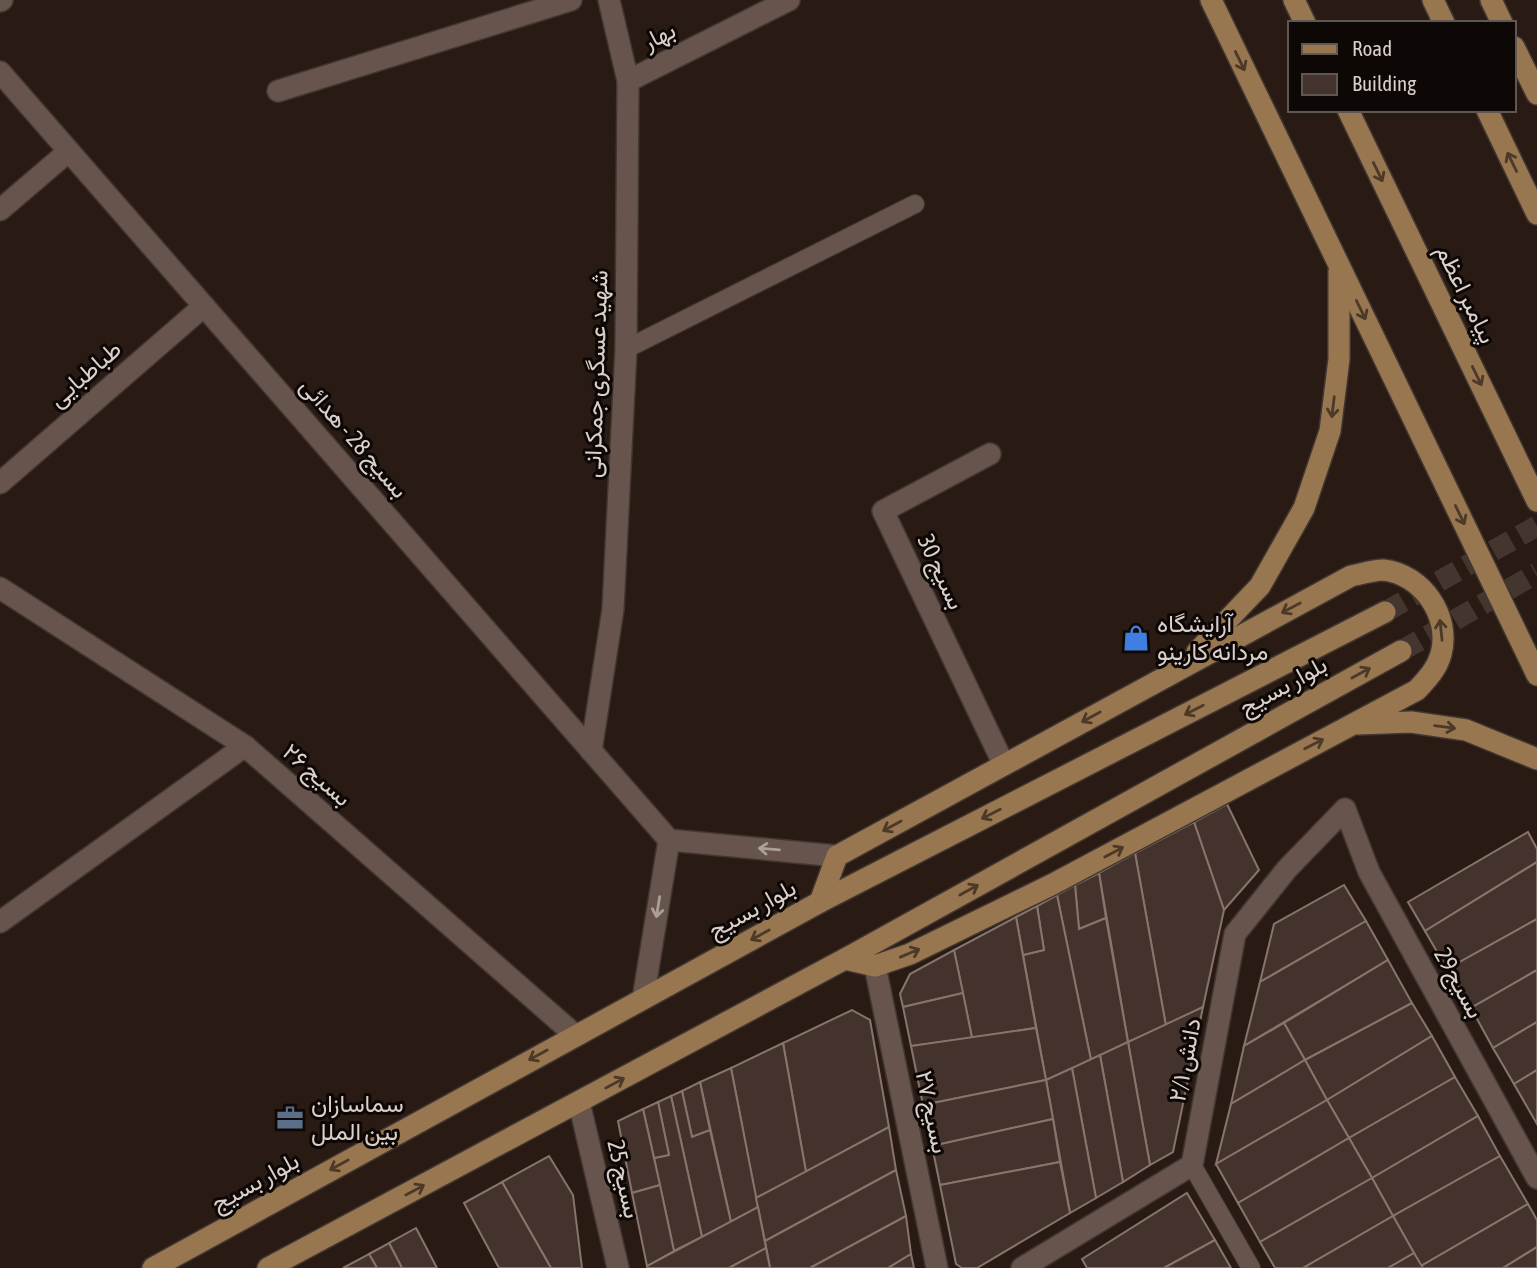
<svg xmlns="http://www.w3.org/2000/svg" width="1537" height="1268" font-family="'Asap Condensed',Vazirmatn,sans-serif">
<rect width="100%" height="100%" fill="#291b14"/>
<g fill="#43332c" stroke="#87756c" stroke-width="2">
<polygon points="1227,804 1259,870 1224,910 1194,822"/>
<polygon points="1194,822 1224,910 1203,1007 1166,1026 1135,853"/>
<polygon points="1528,832 1537,849 1537,862 1425,931 1408,902"/>
<polygon points="1135,853 1166,1026 1128,1042 1099,873"/>
<polygon points="1537,862 1537,919 1447,969 1425,931"/>
<polygon points="1099,873 1106,918 1079,929 1075,885"/>
<polygon points="1075,885 1079,929 1106,918 1128,1042 1091,1060 1057,895"/>
<polygon points="1344,885 1366,921 1260,982 1274,924"/>
<polygon points="1057,895 1091,1060 1046,1080 1023,955 1044,950 1037,906"/>
<polygon points="1037,906 1044,950 1023,955 1016,917"/>
<polygon points="1016,917 1036,1028 972,1038 954,950"/>
<polygon points="1537,919 1537,970 1471,1008 1447,969"/>
<polygon points="1366,921 1388,960 1244,1046 1260,982"/>
<polygon points="954,950 963,993 903,1007 900,994 910,974"/>
<polygon points="1388,960 1412,1003 1305,1060 1284,1023"/>
<polygon points="1537,970 1537,1022 1493,1048 1471,1008"/>
<polygon points="963,993 972,1038 911,1046 903,1007"/>
<polygon points="1412,1003 1432,1036 1327,1100 1305,1060"/>
<polygon points="1203,1007 1173,1152 1150,1165 1128,1042"/>
<polygon points="852,1010 870,1020 889,1127 806,1172 783,1043"/>
<polygon points="1537,1022 1537,1070 1514,1084 1493,1048"/>
<polygon points="1284,1023 1305,1060 1231,1104 1244,1046"/>
<polygon points="1036,1028 1046,1080 923,1105 911,1046"/>
<polygon points="1432,1036 1455,1077 1349,1138 1327,1100"/>
<polygon points="1128,1042 1150,1165 1123,1182 1100,1055"/>
<polygon points="783,1043 806,1172 756,1198 731,1068"/>
<polygon points="1100,1055 1123,1182 1096,1198 1072,1068"/>
<polygon points="1305,1060 1327,1100 1216,1164 1231,1104"/>
<polygon points="731,1068 758,1207 731,1222 700,1082"/>
<polygon points="1072,1068 1096,1198 1070,1213 1046,1080"/>
<polygon points="1537,1070 1537,1124 1514,1084"/>
<polygon points="1455,1077 1478,1116 1372,1178 1349,1138"/>
<polygon points="1046,1080 1053,1119 932,1146 923,1105"/>
<polygon points="700,1082 710,1130 692,1137 682,1091"/>
<polygon points="682,1091 692,1137 710,1130 731,1222 702,1237 671,1096"/>
<polygon points="671,1096 702,1237 674,1251 654,1158 669,1155 658,1102"/>
<polygon points="1327,1100 1349,1138 1238,1203 1216,1164"/>
<polygon points="658,1102 669,1155 654,1158 643,1109"/>
<polygon points="643,1109 660,1185 632,1193 618,1121"/>
<polygon points="1478,1116 1500,1156 1393,1216 1372,1178"/>
<polygon points="1053,1119 1060,1162 940,1185 932,1146"/>
<polygon points="889,1127 896,1170 765,1241 756,1198"/>
<polygon points="1349,1138 1372,1178 1260,1242 1238,1203"/>
<polygon points="549,1156 573,1195 582,1268 551,1268 502,1182"/>
<polygon points="1500,1156 1528,1204 1421,1266 1393,1216"/>
<polygon points="1060,1162 1070,1213 977,1268 962,1268 956,1264 940,1185"/>
<polygon points="896,1170 906,1216 810,1268 770,1268 765,1241"/>
<polygon points="1372,1178 1393,1216 1303,1268 1275,1268 1260,1242"/>
<polygon points="502,1182 551,1268 499,1268 464,1203"/>
<polygon points="660,1185 674,1251 647,1266 632,1193"/>
<polygon points="1187,1193 1215,1240 1164,1268 1087,1268 1082,1259"/>
<polygon points="1528,1204 1537,1220 1537,1247 1503,1268 1423,1268 1421,1266"/>
<polygon points="758,1207 766,1248 729,1268 647,1268 647,1266"/>
<polygon points="906,1216 911,1254 888,1268 810,1268"/>
<polygon points="1393,1216 1414,1253 1388,1268 1303,1268"/>
<polygon points="416,1228 437,1268 402,1268 389,1243"/>
<polygon points="1215,1240 1231,1268 1164,1268"/>
<polygon points="389,1243 402,1268 377,1268 369,1254"/>
<polygon points="1537,1247 1537,1268 1503,1268"/>
<polygon points="766,1248 770,1268 729,1268"/>
<polygon points="1414,1253 1423,1268 1388,1268"/>
<polygon points="369,1254 377,1268 343,1268"/>
<polygon points="911,1254 914,1268 888,1268"/>
</g>
<g fill="none" stroke-linecap="round" stroke-linejoin="round">
<g stroke="#44362f" stroke-width="21" stroke-dasharray="21 10" stroke-linecap="butt">
<polyline points="1385,612 1537,526"/>
<polyline points="1401,651 1537,573"/>
</g>
<g stroke="#413632" stroke-width="20">
<g id="lane">
<polyline points="626,349 915,204"/>
<polyline points="1192,1165 1251,1268"/>
</g>
</g>
<g stroke="#413632" stroke-width="24">
<g id="street">
<polyline points="0,1 2,0"/>
<polyline points="0,72 669,840"/>
<polyline points="628,81 789,0"/>
<polyline points="278,91 571,0"/>
<polyline points="0,210 69,151"/>
<polyline points="990,454 883,511 1004,765"/>
<polyline points="0,483 204,306"/>
<polyline points="0,588 245,746 575,1035"/>
<polyline points="591,751 613,609 626,349 628,81 609,0"/>
<polyline points="669,840 837,856"/>
<polyline points="0,922 245,746"/>
<polyline points="875,966 937,1268"/>
<polyline points="643,999 669,840"/>
<polyline points="579,1102 618,1268"/>
<polyline points="1022,1268 1192,1165 1235,934 1287,869 1345,809 1369,872 1537,1178"/>
</g>
</g>
<g stroke="#413632" stroke-width="24">
<g id="primary">
<polyline points="1211,0 1537,675"/>
<polyline points="1294,0 1305,23"/>
<polyline points="1433,0 1444,23"/>
<polyline points="1491,0 1502,23"/>
<polyline points="1514,47 1537,94"/>
<polyline points="1348,110 1537,501"/>
<polyline points="1487,110 1537,214"/>
<polyline points="1197,652 1260,586 1304,508 1330,431 1339,359 1339,271"/>
<polyline points="1358,724 1411,722 1466,730 1537,759"/>
<path d="M820,902L837,856L1351,576C1361,574 1374,570 1383,570C1423,574 1451,617 1441,654C1437,669 1427,679 1417,690L1053,884L910,954L875,966L845,959"/>
<polyline points="153,1268 820,902 1385,612"/>
<polyline points="268,1268 845,959 1401,651"/>
</g>
</g>
<use href="#lane" stroke="#66544d" stroke-width="18"/>
<use href="#street" stroke="#66544d" stroke-width="21"/>
<use href="#primary" stroke="#987750" stroke-width="21"/>
</g>
<defs><path id="oneway-shaft" d="M-6 0H5M1.5-3L5.5 0L1.5 3" fill="none" stroke-width="1.6" stroke-linecap="round" stroke-linejoin="round" transform="scale(1.75)"/></defs>
<g stroke="#4c3927">
<use href="#oneway-shaft" transform="translate(1240 61) rotate(64)"/>
<use href="#oneway-shaft" transform="translate(1512 162) rotate(-116)"/>
<use href="#oneway-shaft" transform="translate(1378 172) rotate(64)"/>
<use href="#oneway-shaft" transform="translate(1361 310) rotate(64)"/>
<use href="#oneway-shaft" transform="translate(1477 376) rotate(64)"/>
<use href="#oneway-shaft" transform="translate(1333 407) rotate(97)"/>
<use href="#oneway-shaft" transform="translate(1460 515) rotate(64)"/>
<use href="#oneway-shaft" transform="translate(1291 608) rotate(152)"/>
<use href="#oneway-shaft" transform="translate(1441 630) rotate(-96)"/>
<use href="#oneway-shaft" transform="translate(1361 673) rotate(-29)"/>
<use href="#oneway-shaft" transform="translate(1194 710) rotate(153)"/>
<use href="#oneway-shaft" transform="translate(1091 717) rotate(151)"/>
<use href="#oneway-shaft" transform="translate(1445 727) rotate(8)"/>
<use href="#oneway-shaft" transform="translate(1314 744) rotate(-27)"/>
<use href="#oneway-shaft" transform="translate(991 814) rotate(153)"/>
<use href="#oneway-shaft" transform="translate(892 826) rotate(151)"/>
<use href="#oneway-shaft" transform="translate(1114 852) rotate(-28)"/>
<use href="#oneway-shaft" transform="translate(969 890) rotate(-29)"/>
<use href="#oneway-shaft" transform="translate(760 935) rotate(151)"/>
<use href="#oneway-shaft" transform="translate(910 953) rotate(-23)"/>
<use href="#oneway-shaft" transform="translate(538 1055) rotate(151)"/>
<use href="#oneway-shaft" transform="translate(615 1083) rotate(-28)"/>
<use href="#oneway-shaft" transform="translate(339 1165) rotate(151)"/>
<use href="#oneway-shaft" transform="translate(415 1190) rotate(-28)"/>
</g>
<g stroke="#ac9e99">
<use href="#oneway-shaft" transform="translate(769 849) rotate(-175)"/>
<use href="#oneway-shaft" transform="translate(658 907) rotate(99)"/>
</g>
<defs>
<g id="shop-bare" transform="scale(2.1)"><path d="M-5-2.5h2.3a2.7 3.5 0 0 1 5.4 0H5L5.5 6h-11ZM-1.5-2.5h3a1.5 2.3 0 0 0-3 0Z" fill="#3f7fe0" stroke="#0d0705" stroke-width="2.5" paint-order="stroke"/></g>
<g id="office-bare" transform="scale(2.1)"><path d="M-6-3h4V-5.5h4V-3h4V5H-6ZM-1-4.5V-3h2v-1.5ZM-6 0V1H6V0Z" fill="#5c6f8a" stroke="#0d0705" stroke-width="2.5" paint-order="stroke"/></g>
</defs>
<g fill-rule="evenodd">
<use href="#shop-bare" x="1136" y="638"/>
<use href="#office-bare" x="290" y="1118"/>
</g>
<g text-anchor="middle" stroke-width="6" stroke-linejoin="round" paint-order="stroke">
<g font-size="24" fill="#dad0cb" stroke="#0d0705">
<text transform="translate(659 36) rotate(-27)" y="8">بهار</text>
<text transform="translate(1466 294) rotate(64)" y="8">پیامبر اعظم</text>
<text transform="translate(85 374) rotate(-41)" y="8">طباطبایی</text>
<text transform="translate(596 374) rotate(-88)" y="8">شهید عسگری جمکرانی</text>
<text transform="translate(354 438) rotate(49)" y="8">بسیج 28 - هدائی</text>
<text transform="translate(941 572) rotate(65)" y="8">بسیج 30</text>
<text transform="translate(1283 686) rotate(-29)" y="8">بلوار بسیج</text>
<text transform="translate(317 775) rotate(41)" y="8">بسیج ۲۶</text>
<text transform="translate(752 909) rotate(-29)" y="8">بلوار بسیج</text>
<text transform="translate(1459 983) rotate(61)" y="8">بسیج29</text>
<text transform="translate(1185 1060) rotate(-79)" y="8">دانش ۲/۱</text>
<text transform="translate(932 1112) rotate(78)" y="8">بسیج ۲۷</text>
<text transform="translate(624 1179) rotate(77)" y="8">بسیج 25</text>
<text transform="translate(255 1182) rotate(-29)" y="8">بلوار بسیج</text>
</g>
<g font-size="24" fill="#dad0cb" stroke="#0d0705" text-anchor="start">
<text x="1157" y="632">آرایشگاه<tspan x="1157" dy="28">مردانه کارینو</tspan></text>
<text x="311" y="1112">سماسازان<tspan x="311" dy="28">بین الملل</tspan></text>
</g>
</g>
<rect x="1288" y="21" width="228" height="91" fill="#0d0705" stroke="#5f5754" stroke-width="2"/>
<rect x="1302" y="44" width="35" height="10" fill="#987750" stroke="#5f5754" stroke-width="2"/>
<text x="1352" y="56" font-size="21" fill="#dad0cb">Road</text>
<rect x="1302" y="74" width="35" height="21" fill="#43332c" stroke="#5f5754" stroke-width="2"/>
<text x="1352" y="91" font-size="21" fill="#dad0cb">Building</text>
</svg>
